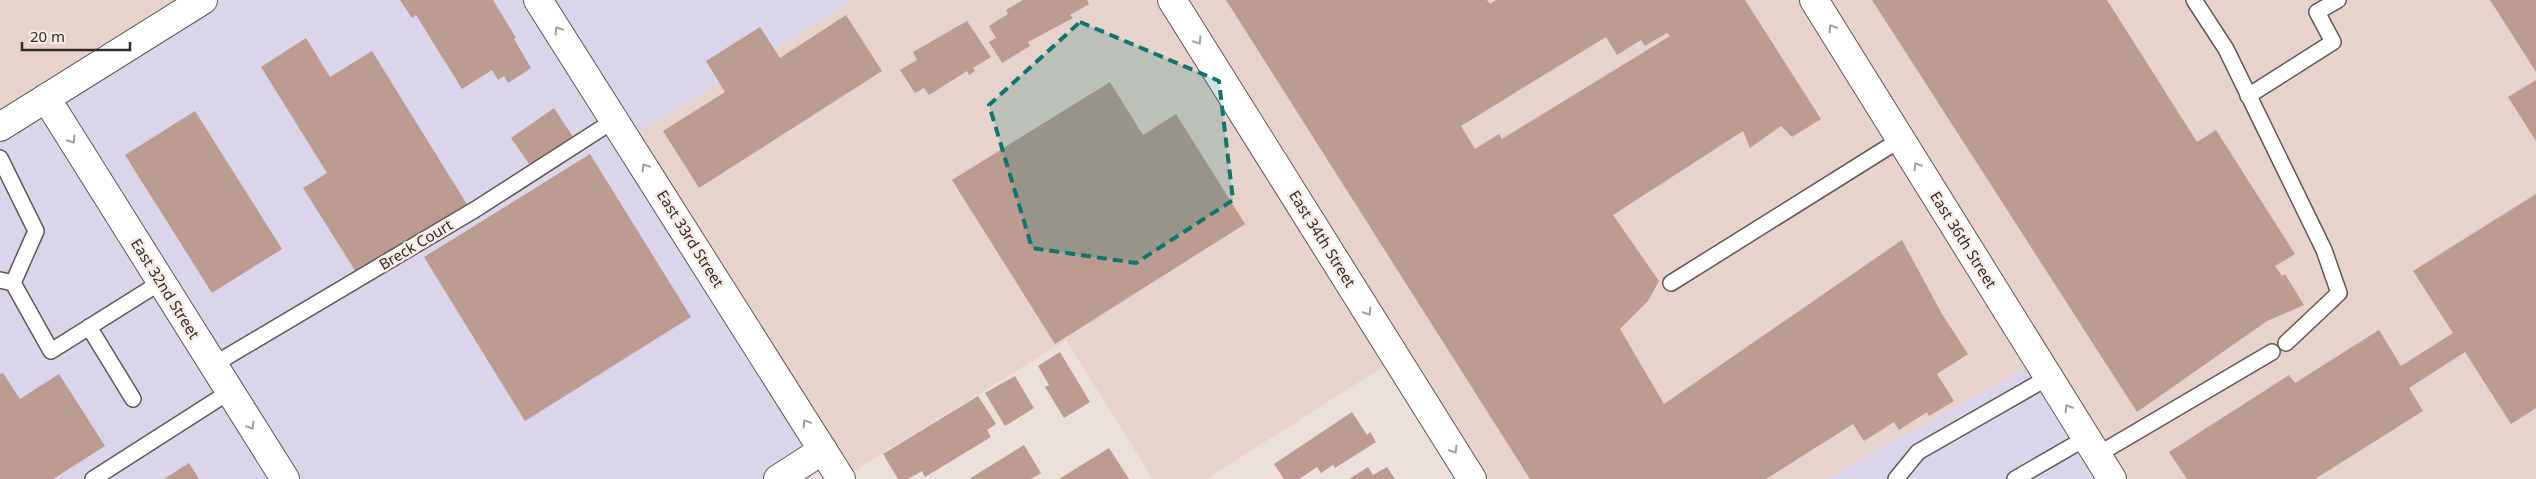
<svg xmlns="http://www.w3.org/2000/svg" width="2536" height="479" font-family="'Noto Sans',sans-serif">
<rect width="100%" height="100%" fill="#ece0db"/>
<g fill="#dbd5eb">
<polygon points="203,0 854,0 628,139 823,450 778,479 0,479 0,127"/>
<polygon points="2039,361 2112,479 1824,479"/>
</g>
<g fill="#e7d3cb">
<polygon points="0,0 203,0 0,127"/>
<polygon points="854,0 2536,0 2536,479 2112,479 2038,361 1824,479 1472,479 1397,358 1206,479 1153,479 1066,340 841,479 628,139"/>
</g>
<g fill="#bc9c90" fill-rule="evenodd">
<polygon points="400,0 493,0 516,38 514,39 531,68 508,83 504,76 498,80 492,70 462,89 416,15 412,18"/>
<polygon points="1023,0 1087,0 1089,4 1070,15 1073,18 1028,42 1030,46 1002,63 989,42 996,38 989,26 1008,14 1006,10"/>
<path d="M1226,0H1487L1490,4L1496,0H1745L1821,119L1792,137L1781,126L1750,148L1743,131L1613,215L1659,281L1648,301L1620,329L1664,404L1902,240L1942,314L1968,354L1937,374L1954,401L1929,416L1927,412L1899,430L1894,422L1864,441L1853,424L1766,479H1530ZM1667,33L1670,36L1502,139L1499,134L1475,149L1461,126L1606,37L1617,55L1641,40L1645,46Z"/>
<polygon points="1872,0 2107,0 2197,142 2216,130 2295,254 2275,266 2282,276 2285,274 2304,305 2267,321 2137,412"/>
<polygon points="2490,0 2536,0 2536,72"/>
<polygon points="846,15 882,71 699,188 663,131 725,92 706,61 760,27 780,58"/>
<polygon points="967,21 991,57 973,68 975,71 969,75 967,71 929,95 924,88 915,93 900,70 917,60 913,52"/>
<polygon points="306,38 330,77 372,51 468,206 358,275 303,188 327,173 261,67"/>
<polygon points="2536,80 2536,141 2508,97"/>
<polygon points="1110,82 1143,135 1176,114 1245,224 1055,344 952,180"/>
<polygon points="554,108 573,137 530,165 511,138"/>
<polygon points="195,111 282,249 212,293 125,155"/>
<polygon points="590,154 691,317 525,421 424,257"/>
<polygon points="2536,194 2536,408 2511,424 2465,352 2409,388 2423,411 2315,479 2187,479 2169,452 2289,375 2295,383 2379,330 2401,366 2453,333 2413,271"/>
<polygon points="1060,352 1090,402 1064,418 1045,387 1049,385 1038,366"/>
<polygon points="3,373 20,399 59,374 105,446 53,479 0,479 0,374"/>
<polygon points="1015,376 1034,408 1005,426 985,393"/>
<polygon points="978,396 996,424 987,430 991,437 925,477 922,471 908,479 898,479 883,454"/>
<polygon points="1352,412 1367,435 1370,432 1376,442 1335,468 1333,465 1321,473 1317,467 1299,479 1284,479 1274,464"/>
<polygon points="1024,445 1041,473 1031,479 969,479"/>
<polygon points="1109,448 1129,479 1059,479"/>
<polygon points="189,463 199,479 164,479"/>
<polygon points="1368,467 1373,475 1387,467 1395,479 1349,479"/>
</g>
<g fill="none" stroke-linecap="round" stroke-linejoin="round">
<g stroke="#625854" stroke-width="18">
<g id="lane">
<polyline points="2194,0 2226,49 2324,250 2339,293 2286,343"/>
<polyline points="2248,96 2333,42 2317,12 2338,0"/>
<polyline points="0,158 36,231 13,283"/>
<polyline points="0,280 13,283 51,351 161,282"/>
<polyline points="1671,283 1901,139"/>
<polyline points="89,327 133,399"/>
<polyline points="213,365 476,209 616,119"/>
<polyline points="2097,455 2272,352"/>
<polyline points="93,479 229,392"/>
<polyline points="1896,479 1918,452 2049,377"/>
<polyline points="2015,479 2086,438"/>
</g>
</g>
<g stroke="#625854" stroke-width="30">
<g id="street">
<polyline points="538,0 841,479"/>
<polyline points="1172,0 1472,479"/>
<polyline points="46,98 285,479"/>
<polyline points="778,479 823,450"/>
</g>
</g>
<g stroke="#625854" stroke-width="30">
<g id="secondary">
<polyline points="1814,0 2112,479"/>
<polyline points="0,127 203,0"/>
</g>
</g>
<use href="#lane" stroke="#fff" stroke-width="15"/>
<use href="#street" stroke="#fff" stroke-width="28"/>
<use href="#secondary" stroke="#fff" stroke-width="28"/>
</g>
<defs><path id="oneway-chevron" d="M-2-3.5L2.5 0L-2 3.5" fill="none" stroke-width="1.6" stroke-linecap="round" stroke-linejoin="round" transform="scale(1.25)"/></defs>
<g stroke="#a1a09f">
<use href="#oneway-chevron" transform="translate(1832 28) rotate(-122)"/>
<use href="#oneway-chevron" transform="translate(558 30) rotate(-123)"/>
<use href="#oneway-chevron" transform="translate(1198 41) rotate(58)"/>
<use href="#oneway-chevron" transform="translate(72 140) rotate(58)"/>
<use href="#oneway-chevron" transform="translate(1917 166) rotate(-122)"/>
<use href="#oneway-chevron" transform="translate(645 167) rotate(-122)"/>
<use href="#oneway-chevron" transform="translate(1368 312) rotate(58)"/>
<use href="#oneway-chevron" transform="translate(2068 408) rotate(-122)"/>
<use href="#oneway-chevron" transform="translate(806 423) rotate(-122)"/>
<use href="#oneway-chevron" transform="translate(251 426) rotate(58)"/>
<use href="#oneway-chevron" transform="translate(1454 450) rotate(58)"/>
</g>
<path fill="#0f766e" fill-opacity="0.2" stroke="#0f766e" stroke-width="4" stroke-dasharray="10 6" stroke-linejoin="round" d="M1080,22L1219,81L1233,200L1136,263L1032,248L989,105Z"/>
<g text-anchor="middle" stroke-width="5" stroke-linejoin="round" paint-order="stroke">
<g font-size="15" fill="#2f2b29" stroke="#faede8">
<text transform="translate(690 239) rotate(58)" y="5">East 33rd Street</text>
<text transform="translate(1322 239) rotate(58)" y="5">East 34th Street</text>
<text transform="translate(1963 240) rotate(58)" y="5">East 36th Street</text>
<text transform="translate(416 245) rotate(-31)" y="5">Breck Court</text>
<text transform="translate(165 289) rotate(58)" y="5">East 32nd Street</text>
</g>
</g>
<path d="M22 42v8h108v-8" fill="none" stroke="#2f2b29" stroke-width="2.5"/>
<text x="30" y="42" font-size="15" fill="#2f2b29" stroke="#faede8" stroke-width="4" paint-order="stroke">20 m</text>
</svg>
